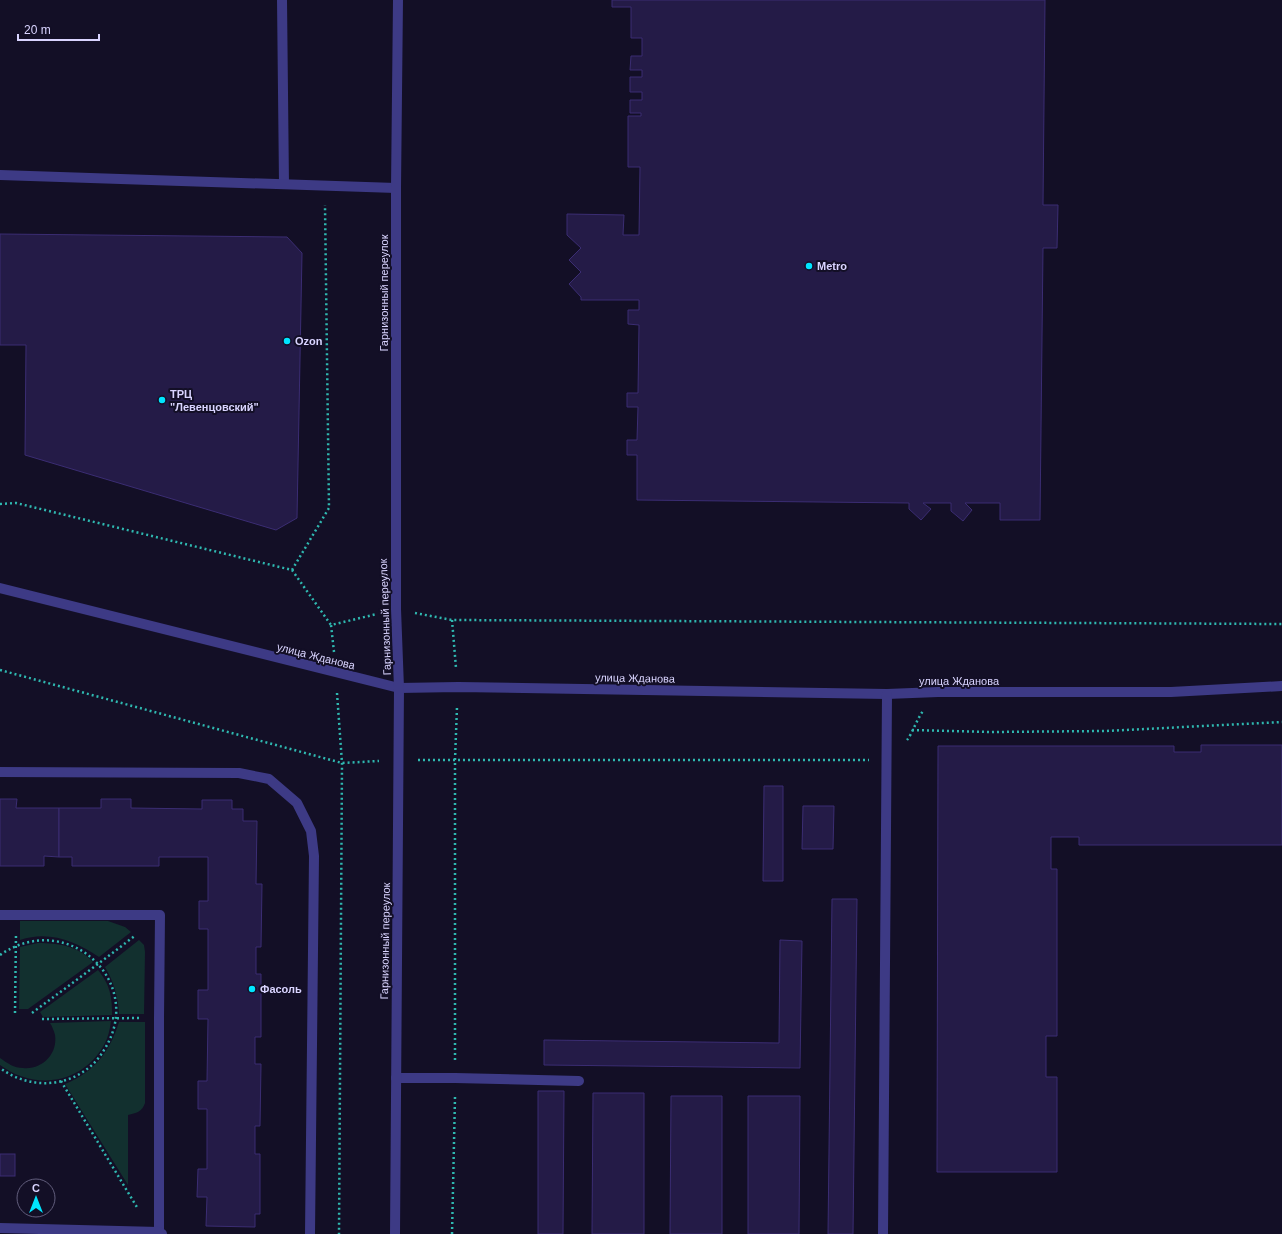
<svg xmlns="http://www.w3.org/2000/svg" width="1282" height="1234" font-family="Helvetica,sans-serif">
<rect width="100%" height="100%" fill="#130f26"/>
<g fill="#12302f">
<path d="M20,921H108L125,927L131,932L99,957C75,941 49,930 20,940Z"/>
<path d="M139,940L144,945L145,952L144,1014H119C118,997 114,982 105,967Z"/>
<path d="M38,943C59,943 78,946 93,962L28,1009H19L20,947Z"/>
<path d="M98,970C110,985 112,996 112,1015L43,1017L40,1012Z"/>
<path d="M111,1021C110,1029 108,1038 104,1045C82,1084 35,1091 0,1065V1058C7,1063 14,1068 23,1068C42,1070 58,1054 55,1035C54,1031 52,1026 50,1023Z"/>
<path d="M119,1022H145V1103C142,1112 136,1113 128,1115V1185L65,1084C95,1072 110,1051 119,1022Z"/>
</g>
<g fill="#241b47" stroke="#3b2d73">
<polygon points="612,0 1045,0 1043,205 1058,205 1057,248 1043,248 1040,520 1000,520 1000,503 965,503 972,510 963,521 951,511 951,503 923,503 931,509 921,520 909,509 909,503 637,500 637,455 627,455 627,440 637,440 638,407 627,407 627,393 638,393 639,325 628,324 628,310 639,310 639,300 581,300 581,297 569,284 581,272 569,260 581,248 567,235 567,214 624,215 623,235 639,235 640,167 628,167 628,116 641,116 641,113 630,113 630,100 642,100 642,92 630,92 630,77 642,77 642,70 630,70 631,56 642,56 642,38 631,38 631,7 612,7"/>
<polygon points="0,234 287,237 302,253 297,518 276,530 25,455 26,345 0,345"/>
<polygon points="1201,745 1282,745 1282,845 1079,845 1079,837 1051,837 1051,869 1057,869 1057,1036 1046,1036 1046,1077 1057,1077 1057,1172 937,1172 938,746 1174,746 1174,752 1201,752"/>
<polygon points="764,786 783,786 783,881 763,881"/>
<polygon points="0,799 17,799 16,808 59,808 59,857 44,856 44,866 0,866"/>
<polygon points="101,799 131,799 131,808 202,809 202,800 232,800 232,809 243,809 243,821 257,821 256,884 262,884 261,947 256,947 256,974 261,974 261,1037 255,1037 255,1064 261,1064 260,1126 255,1126 255,1154 260,1154 260,1214 255,1214 255,1227 206,1226 207,1197 197,1197 198,1169 207,1169 207,1109 198,1109 198,1081 207,1081 208,1019 198,1019 198,990 208,990 208,929 199,929 199,901 208,901 208,857 159,857 159,866 72,866 72,857 59,857 59,808 101,808"/>
<polygon points="803,806 834,806 833,849 802,849"/>
<polygon points="832,899 857,899 853,1234 828,1234"/>
<polygon points="780,940 802,941 800,1068 544,1065 544,1040 779,1043"/>
<polygon points="538,1091 564,1091 563,1234 538,1234"/>
<polygon points="593,1093 644,1093 644,1234 592,1234"/>
<polygon points="671,1096 722,1096 722,1234 670,1234"/>
<polygon points="748,1096 800,1096 799,1234 748,1234"/>
<rect x="0" y="1154" width="15" height="22"/>
</g>
<g fill="none" stroke-linecap="round" stroke-linejoin="round">
<g stroke="#2fb8b0" stroke-width="2.5" stroke-dasharray="2 3" stroke-linecap="butt">
<polyline points="0,504 16,503 292,570 331,625"/>
<polyline points="292,570 329,508 325,205"/>
<polyline points="415,613 452,620 1282,624"/>
<polyline points="452,620 456,668"/>
<polyline points="334,652 331,625 377,614"/>
<polyline points="0,670 342,763 379,761"/>
<polyline points="337,693 342,763 339,1234"/>
<polyline points="912,730 990,732 1106,731 1282,722"/>
<path d="M907,740C912,734 917,719 923,711"/>
<polyline points="418,760 869,760"/>
<path d="M0,955C68,908 147,983 104,1050C96,1064 82,1075 66,1080C43,1087 19,1082 0,1068"/>
<polyline points="15,1013 16,933"/>
<polyline points="32,1013 98,964 136,935"/>
<polyline points="42,1019 140,1018"/>
<polyline points="455,1060 455,760 457,707"/>
<polyline points="61,1081 138,1209"/>
<polyline points="452,1234 455,1097"/>
</g>
<g stroke="#3d3a85" stroke-width="10">
<polyline points="282,0 284,184"/>
<polyline points="0,175 396,188"/>
<polyline points="0,772 239,773 269,779 297,803 311,831 314,856 310,1234"/>
<polyline points="0,915 160,915 159,1018 159,1232"/>
<polyline points="396,1078 455,1078 579,1081"/>
<polyline points="0,1228 159,1232 162,1234"/>
</g>
<g stroke="#3d3a85" stroke-width="10">
<polyline points="0,588 399,688 458,687 887,694 938,692 1171,692 1282,686"/>
<polyline points="395,1234 399,688 396,609 396,188 398,0"/>
<polyline points="883,1234 887,694"/>
</g>
</g>
<g fill="#00e5ff" stroke="#130f26" stroke-width="1.5">
<circle cx="809" cy="266" r="4"/>
<circle cx="287" cy="341" r="4"/>
<circle cx="162" cy="400" r="4"/>
<circle cx="252" cy="989" r="4"/>
</g>
<g text-anchor="middle" stroke-width="4" stroke-linejoin="round" paint-order="stroke">
<g font-size="11" font-weight="bold" fill="#d9d4ff" stroke="#130f26" text-anchor="start">
<text x="817" y="270">Metro</text>
<text x="295" y="345">Ozon</text>
<text x="170" y="398">ТРЦ<tspan x="170" dy="13">"Левенцовский"</tspan></text>
<text x="260" y="993">Фасоль</text>
</g>
<g font-size="11" fill="#d9d4ff" stroke="#130f26">
<text transform="translate(384 293) rotate(-90)" y="4">Гарнизонный переулок</text>
<text transform="translate(385 617) rotate(-92)" y="4">Гарнизонный переулок</text>
<text transform="translate(316 656) rotate(14)" y="4">улица Жданова</text>
<text transform="translate(635 678) rotate(1)" y="4">улица Жданова</text>
<text x="959" y="685">улица Жданова</text>
<text transform="translate(385 941) rotate(-89)" y="4">Гарнизонный переулок</text>
</g>
</g>
<g transform="translate(36 1198)"><circle r="19" fill="#130f26" stroke="#625e7d"/>
<path d="M0-3L7 15L0 10L-7 15Z" fill="#00e5ff"/>
<text y="-6" font-size="11" font-weight="bold" text-anchor="middle" fill="#d9d4ff">С</text>
</g>
<path d="M18 34v6h81v-6" fill="none" stroke="#d9d4ff" stroke-width="2"/>
<text x="24" y="34" font-size="12" fill="#d9d4ff" stroke="#130f26" stroke-width="3" paint-order="stroke">20 m</text>
</svg>
